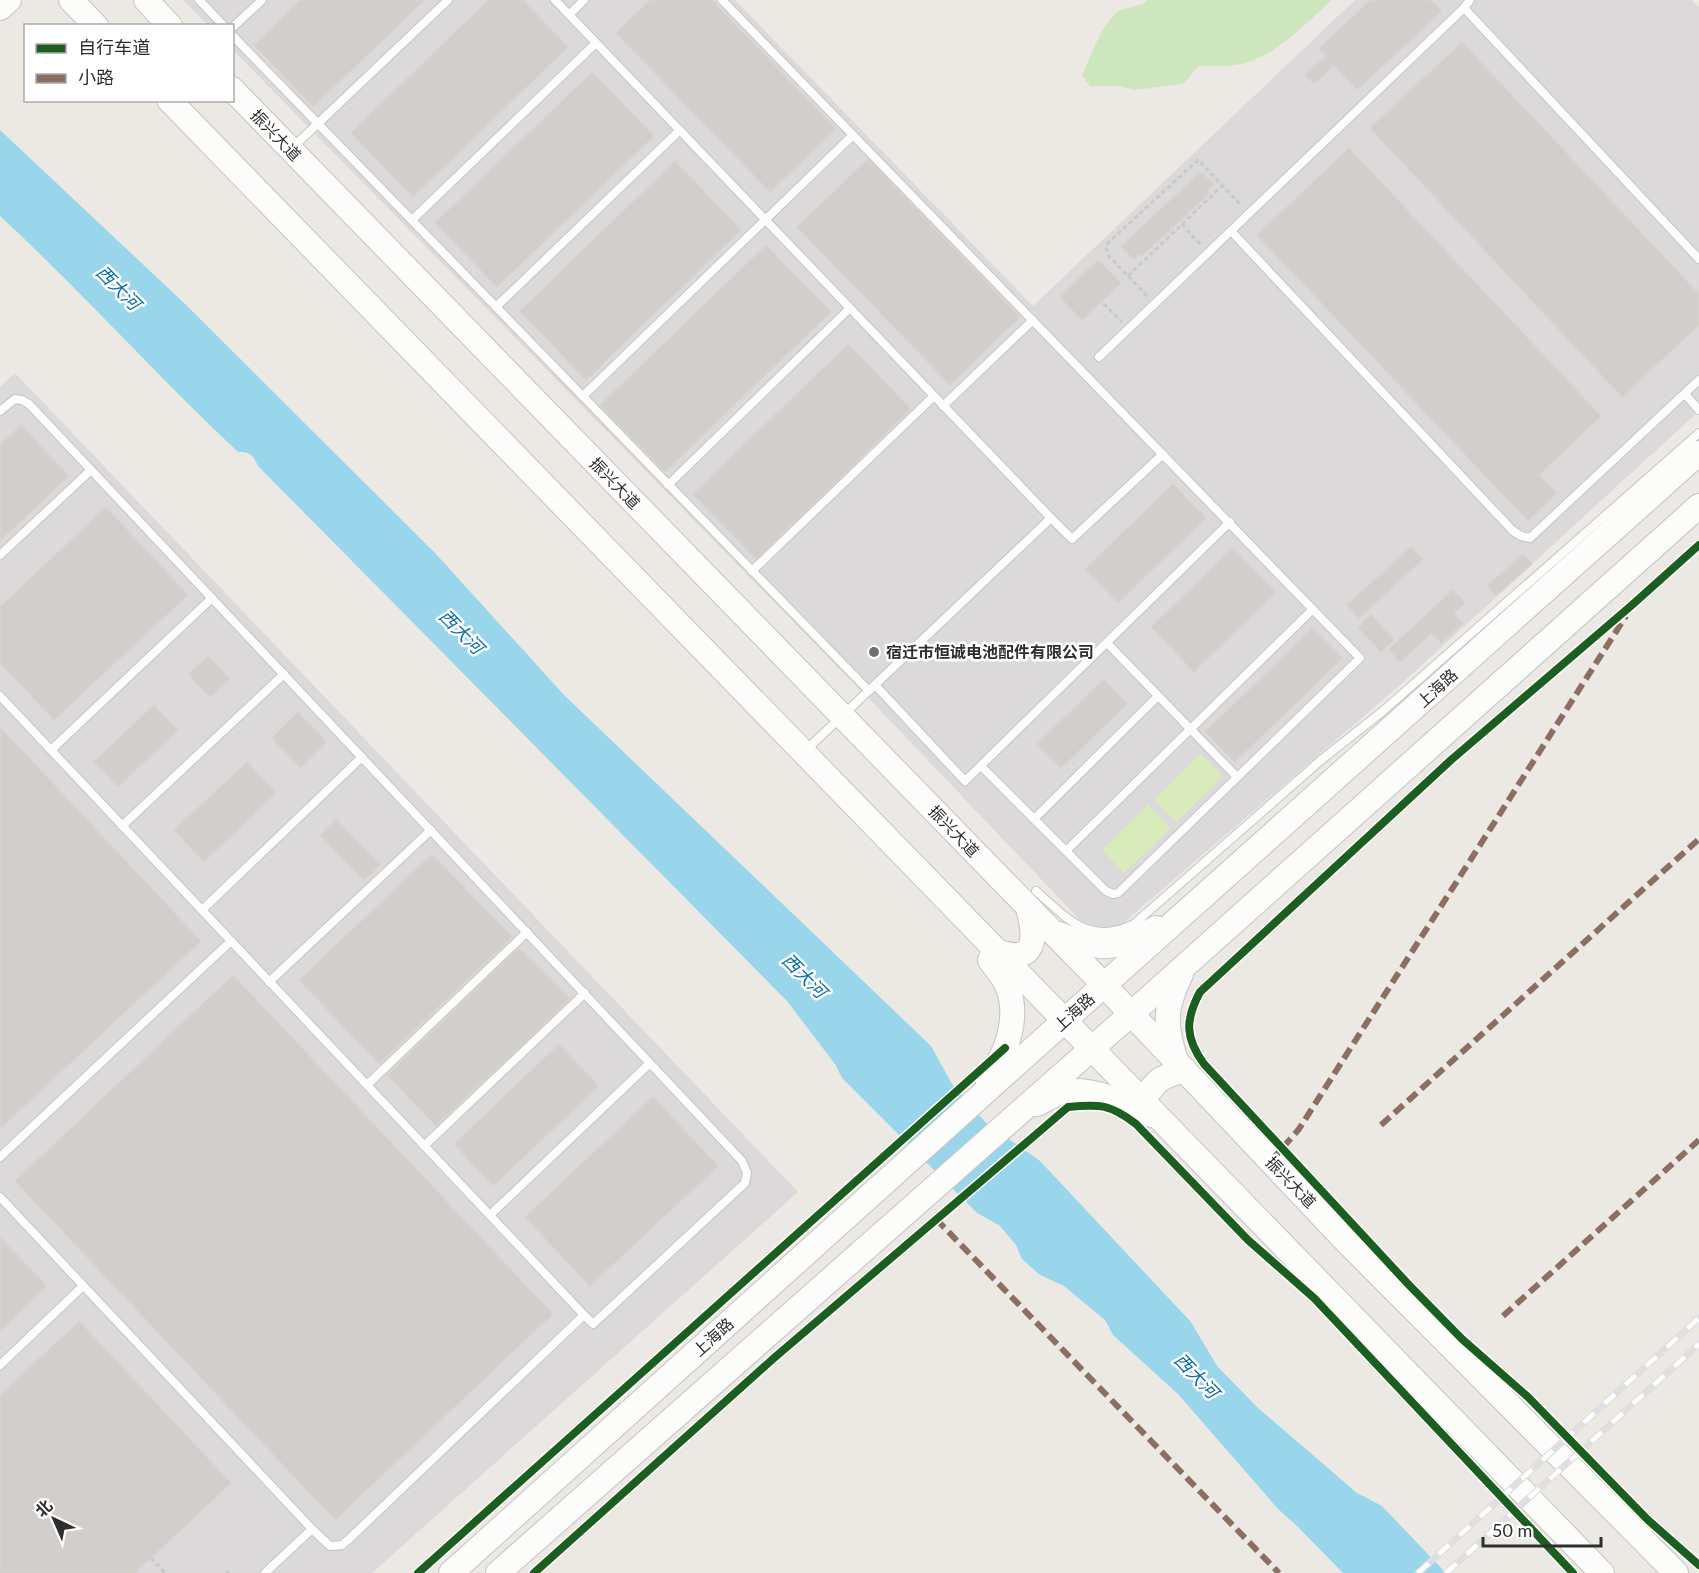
<svg xmlns="http://www.w3.org/2000/svg" width="1699" height="1573" font-family="Lato,'Noto Sans SC',sans-serif">
<rect width="100%" height="100%" fill="#ece8e4"/>
<g fill="#dcd9db">
<polygon points="183,0 735,0 1033,306 1355,0 1692,0 1699,8 1699,411 1400,685 1101,942 878,708 233,50 232,26 208,25"/>
<polygon points="15,373 798,1192 372,1573 0,1573 0,387"/>
</g>
<path fill="#cee6be" d="M1148,0H1332C1305,24 1277,55 1241,64C1227,67 1213,66 1199,66L1183,84L1135,90L1116,86H1090L1082,76C1090,58 1103,19 1121,10C1130,6 1140,7 1148,0Z"/>
<g fill="#d9eabb">
<polygon points="1201,754 1223,777 1176,822 1154,799"/>
<polygon points="1148,805 1171,828 1124,873 1102,850"/>
</g>
<path fill="#99d6ec" d="M0,130L183,302L435,553L564,695L931,1046L952,1084L985,1122L1040,1161L1191,1322L1217,1366L1258,1408L1357,1493L1382,1506L1446,1573H1343L1298,1527L1278,1509L1178,1394L1113,1335L1105,1320L1064,1286L1040,1275L1022,1259L1016,1245L999,1225L977,1213L842,1078L835,1064L787,1001L258,466C254,456 249,451 238,452C156,375 82,292 0,216Z"/>
<g fill="#d1cecb" stroke="#d7d4d0" stroke-width="1.5">
<polygon points="301,0 425,0 313,107 254,45"/>
<polygon points="488,0 523,0 568,47 413,197 351,133"/>
<polygon points="650,0 712,0 836,129 770,192 616,33"/>
<polygon points="1371,0 1431,0 1442,11 1357,90 1334,65 1314,84 1305,75 1326,56 1319,48"/>
<polygon points="1462,42 1699,294 1699,325 1622,397 1370,128"/>
<polygon points="592,72 654,136 497,287 435,223"/>
<polygon points="1349,148 1601,416 1539,475 1557,493 1528,521 1257,235"/>
<polygon points="868,159 1020,317 950,385 797,227"/>
<polygon points="675,161 741,230 586,380 520,311"/>
<polygon points="1201,172 1214,185 1207,191 1209,194 1142,256 1140,254 1134,260 1121,246"/>
<polygon points="766,245 831,312 665,472 600,405"/>
<polygon points="1098,260 1121,283 1082,320 1060,297"/>
<polygon points="848,344 911,409 756,559 693,494"/>
<polygon points="21,425 69,476 0,541 0,445"/>
<polygon points="1173,484 1206,518 1118,603 1085,569"/>
<polygon points="106,507 188,595 54,720 0,663 0,607"/>
<polygon points="1411,547 1423,559 1359,618 1347,605"/>
<polygon points="1233,548 1276,592 1194,672 1151,627"/>
<polygon points="1523,554 1532,564 1496,596 1487,586"/>
<polygon points="1453,590 1465,603 1454,613 1463,623 1441,643 1432,633 1400,662 1389,649"/>
<polygon points="1371,615 1394,640 1381,652 1358,627"/>
<polygon points="1313,628 1343,658 1235,762 1205,732"/>
<polygon points="208,656 230,679 210,697 188,674"/>
<polygon points="1104,679 1127,704 1061,768 1037,744"/>
<polygon points="154,705 178,730 118,787 94,762"/>
<polygon points="298,712 327,742 301,768 272,738"/>
<polygon points="0,727 201,941 0,1129"/>
<polygon points="247,762 276,793 204,862 174,830"/>
<polygon points="336,819 380,865 364,880 320,835"/>
<polygon points="432,854 512,937 379,1064 299,980"/>
<polygon points="519,948 570,999 436,1126 387,1075"/>
<polygon points="233,975 553,1314 335,1520 15,1181"/>
<polygon points="559,1044 599,1086 493,1186 454,1144"/>
<polygon points="653,1097 718,1166 590,1286 525,1217"/>
<polygon points="0,1237 47,1286 0,1331"/>
<polygon points="79,1321 231,1483 135,1573 0,1573 0,1395"/>
</g>
<g fill="none" stroke-linecap="round" stroke-linejoin="round">
<g stroke="#c5c4c5" stroke-width="10">
<g id="lane">
<polyline points="199,0 224,26"/>
<polyline points="555,0 1051,518 805,751"/>
<polyline points="722,0 1360,658 1118,893 1113,894 1106,891 981,766"/>
<polyline points="1464,8 1470,0"/>
<polyline points="569,15 584,0"/>
<polyline points="232,28 262,0"/>
<polyline points="232,35 869,691"/>
<polyline points="291,149 448,0"/>
<polyline points="412,220 596,43"/>
<polyline points="1231,231 1513,531 1521,536 1530,538 1699,380"/>
<polyline points="496,307 680,130"/>
<polyline points="1099,357 1464,8 1699,259"/>
<polyline points="1685,394 1699,410"/>
<polyline points="583,396 853,135"/>
<polyline points="943,406 1033,320"/>
<polyline points="0,411 15,399 22,400 29,404 742,1161 747,1173 745,1183 593,1324 584,1315"/>
<polyline points="668,485 850,308"/>
<polyline points="1051,518 1072,539 1163,454"/>
<polyline points="0,555 91,470"/>
<polyline points="752,571 934,396"/>
<polyline points="1107,643 1237,777"/>
<polyline points="875,685 965,781 1230,522"/>
<polyline points="0,696 584,1315 349,1539 342,1545 330,1546 312,1529 0,1197"/>
<polyline points="51,750 212,598"/>
<polyline points="1034,819 1158,696"/>
<polyline points="122,826 284,674"/>
<polyline points="1066,851 1313,609"/>
<path d="M1036,891C1068,919 1089,946 1134,924L1320,761L1383,711L1699,433"/>
<polyline points="202,910 362,757"/>
<polyline points="269,982 431,830"/>
<polyline points="367,1085 527,932"/>
<polyline points="424,1146 585,993"/>
<polyline points="0,1157 231,941"/>
<polyline points="490,1215 650,1063"/>
<polyline points="0,1365 83,1286"/>
<polyline points="265,1573 312,1529"/>
</g>
</g>
<g stroke="#c5c4c5" stroke-width="26">
<g id="secondary">
<polyline points="71,0 96,26"/>
<polyline points="146,0 170,26"/>
<polyline points="0,8 9,0"/>
<polyline points="232,89 1104,985 1342,1237 1676,1573"/>
<polyline points="169,100 1602,1573"/>
<path d="M1059,934C1100,953 1117,949 1156,928"/>
<path d="M997,951C1037,966 1036,937 1028,908"/>
<path d="M1175,1058C1164,1022 1165,1008 1181,974"/>
<path d="M988,1082C1005,1054 1020,1021 1008,988C1005,978 996,969 990,960"/>
<path d="M1143,1101C1156,1080 1160,1077 1185,1070"/>
<path d="M1037,1104C1044,1101 1051,1095 1059,1093C1091,1085 1123,1103 1151,1115"/>
<polyline points="451,1573 1104,985 1699,453"/>
<polyline points="498,1573 1131,1014 1699,506"/>
</g>
</g>
<g stroke="#c9c9c8" stroke-width="3" stroke-dasharray="4.5 3" stroke-linecap="butt">
<polyline points="1182,224 1201,245"/>
<polyline points="1128,276 1222,186"/>
<polyline points="1147,296 1108,255 1106,247 1109,242 1198,160 1241,205"/>
<polyline points="1104,304 1122,322"/>
<polyline points="151,1558 165,1573"/>
<polyline points="226,1573 228,1571"/>
</g>
<use href="#lane" stroke="#fcfcfb" stroke-width="8"/>
<use href="#secondary" stroke="#fcfcfb" stroke-width="24"/>
<g stroke="#dfdfe1" stroke-width="7">
<g id="rail">
<polyline points="1418,1573 1699,1318"/>
<polyline points="1446,1573 1699,1344"/>
</g>
</g>
<use href="#rail" stroke="#fff" stroke-width="4.5" stroke-dasharray="14" stroke-linecap="butt"/>
<g stroke="#8d6e63" stroke-width="6" stroke-dasharray="12 6" stroke-linecap="butt">
<polyline points="1381,1125 1699,839"/>
<polyline points="1271,1161 1299,1129 1626,616"/>
<polyline points="936,1219 1279,1573"/>
<polyline points="1503,1316 1699,1140"/>
</g>
<g stroke="#fff" stroke-width="11">
<g id="cycleway">
<path d="M1699,545L1632,605L1451,760L1200,992C1185,1020 1185,1038 1204,1064L1409,1285L1462,1339L1528,1397L1648,1520L1699,1565"/>
<polyline points="418,1573 1005,1048"/>
<path d="M534,1573L774,1358L1068,1107C1100,1104 1110,1104 1136,1124L1248,1240L1314,1298L1573,1573"/>
</g>
</g>
<use href="#cycleway" stroke="#1b5e20" stroke-width="8"/>
</g>
<circle fill="#706f6e" stroke="#fff" stroke-width="2" cx="874" cy="652" r="6"/>
<g text-anchor="middle" stroke-width="5" stroke-linejoin="round" paint-order="stroke">
<g font-size="16" fill="#2e2e2e" stroke="#fff">
<text transform="translate(276 135) rotate(46)" y="6">振兴大道</text>
<text transform="translate(615 483) rotate(46)" y="6">振兴大道</text>
<text transform="translate(1437 688) rotate(-42)" y="6">上海路</text>
<text transform="translate(954 831) rotate(46)" y="6">振兴大道</text>
<text transform="translate(1074 1012) rotate(-42)" y="6">上海路</text>
<text transform="translate(1291 1182) rotate(46)" y="6">振兴大道</text>
<text transform="translate(713 1337) rotate(-42)" y="6">上海路</text>
</g>
<g font-size="16" font-weight="bold" fill="#2e2e2e" stroke="#fff" text-anchor="start">
<text x="886" y="658">宿迁市恒诚电池配件有限公司</text>
</g>
<g font-size="18" font-style="italic" fill="#0d6fa3" stroke="#fff">
<text transform="translate(118 288) rotate(45)" y="6">西大河</text>
<text transform="translate(461 632) rotate(45)" y="6">西大河</text>
<text transform="translate(804 976) rotate(45)" y="6">西大河</text>
<text transform="translate(1196 1376) rotate(46)" y="6">西大河</text>
</g>
</g>
<rect x="24" y="24" width="210" height="78" fill="#ffffff" stroke="#ababab" stroke-width="1.5"/>
<rect x="36" y="44" width="30" height="9" fill="#1b5e20" stroke="#ababab" stroke-width="1.5"/>
<text x="78" y="54" font-size="18" fill="#2e2e2e">自行车道</text>
<rect x="36" y="74" width="30" height="9" fill="#8d6e63" stroke="#ababab" stroke-width="1.5"/>
<text x="78" y="84" font-size="18" fill="#2e2e2e">小路</text>
<g transform="translate(54 1519) rotate(316)" stroke="#ffffff" stroke-width="4.5" paint-order="stroke">
<path d="M0-4.5L10 22L0 15L-10 22Z" fill="#2e2e2e"/>
<text y="-9" font-size="16" font-weight="bold" text-anchor="middle" fill="#2e2e2e">北</text>
</g>
<path d="M1483 1537v9h118v-9" fill="none" stroke="#2e2e2e" stroke-width="3"/>
<text x="1492" y="1537" font-size="18" fill="#2e2e2e" stroke="#ffffff" stroke-width="4.5" paint-order="stroke">50 m</text>
</svg>
